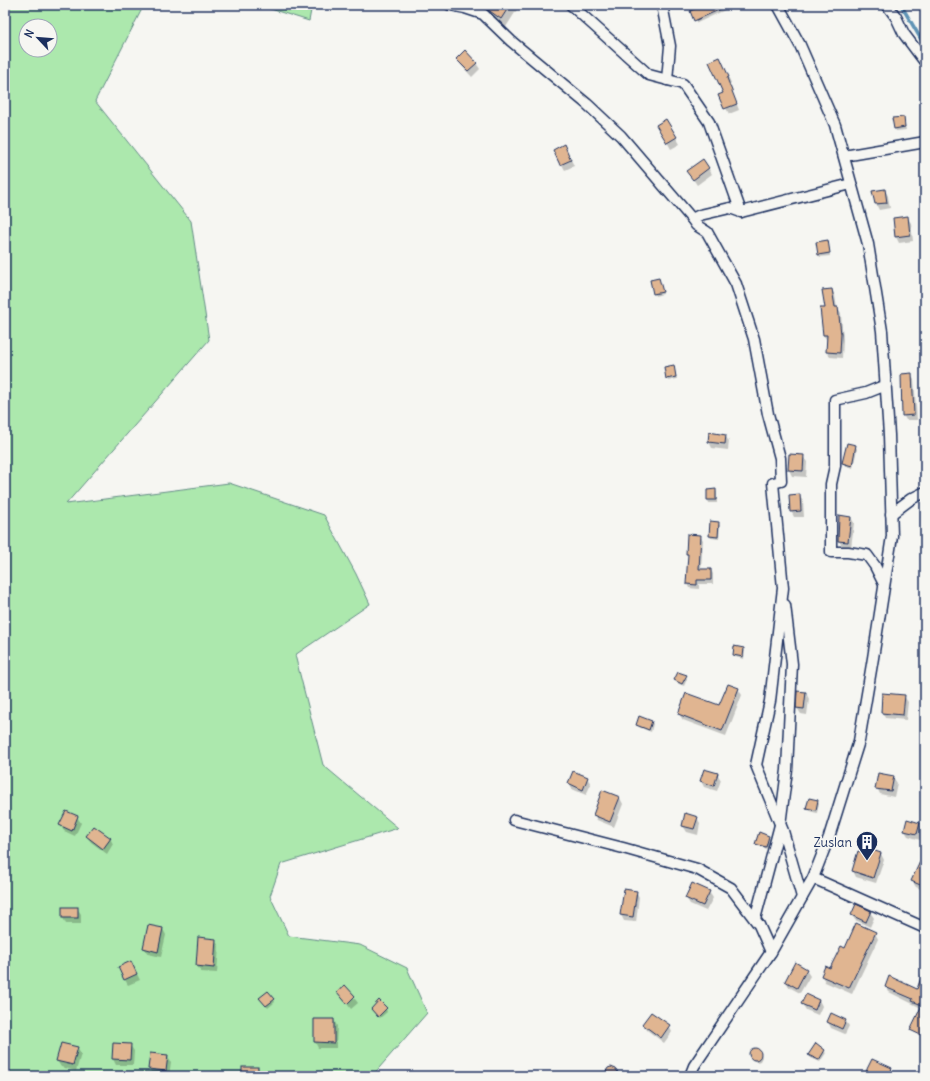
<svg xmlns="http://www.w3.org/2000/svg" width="930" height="1081" font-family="Delius,sans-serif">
<rect width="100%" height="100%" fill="#f6f6f2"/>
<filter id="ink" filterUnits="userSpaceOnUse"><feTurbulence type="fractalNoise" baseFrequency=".025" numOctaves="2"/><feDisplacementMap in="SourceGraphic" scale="8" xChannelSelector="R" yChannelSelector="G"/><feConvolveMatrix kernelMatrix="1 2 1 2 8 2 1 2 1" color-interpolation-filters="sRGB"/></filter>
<g filter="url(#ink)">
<g fill="#ace8ad" stroke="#648c86" fill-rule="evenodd">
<path d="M5,5H144L95,101L191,221L209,340L66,504L229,483L324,515L356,574L370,604L295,655L323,765L398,828L281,864L270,896L289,936L360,945L407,968L427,1013L372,1076H5ZM26,26H50V50H26Z"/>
<polygon points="258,5 312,5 309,21"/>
</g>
<g fill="#0003">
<polygon points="472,5 516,5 518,8 506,27 493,17"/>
<polygon points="707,5 723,5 725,10 697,23 691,12"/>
<polygon points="457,59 476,63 480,69 472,77 461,65"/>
<polygon points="723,64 731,83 729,84 739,110 729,114 720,96 725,94"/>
<polygon points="903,118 906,130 896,131 895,129"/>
<polygon points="666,121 680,144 671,149 658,126"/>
<polygon points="554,150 567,151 574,166 565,170"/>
<polygon points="703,160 712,174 697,185 689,173"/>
<polygon points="885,190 888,196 890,208 879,210 876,204 873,191"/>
<polygon points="907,217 911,223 913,241 899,243 896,237"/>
<polygon points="827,241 830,256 820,257 819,255"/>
<polygon points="659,279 663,294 655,296 651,281"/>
<polygon points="832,290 835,295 837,308 838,308 841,313 843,340 842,358 830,357 827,352 827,340 823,335 826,309"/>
<polygon points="925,303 925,317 923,317 920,304"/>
<polygon points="674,366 677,379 668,381 667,378"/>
<polygon points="911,374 914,379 917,420 906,420 903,415"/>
<polygon points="725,436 729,441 728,450 712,448 709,442"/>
<polygon points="855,446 857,449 853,468 845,466 843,463"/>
<polygon points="803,456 807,462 806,477 792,476 789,470"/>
<polygon points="716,490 717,493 717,503 709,503 708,500"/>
<polygon points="799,496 803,501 804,517 794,517 791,511"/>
<polygon points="851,517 854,523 851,548 842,546 839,541"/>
<polygon points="718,523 720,525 719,539 711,538 710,536"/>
<polygon points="700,536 703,540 701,570 711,570 713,574 713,584 699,584 699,589 689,588 687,584 689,556 687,554"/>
<polygon points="924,638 925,638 925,655 924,654"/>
<polygon points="744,648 745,651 744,659 735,657 734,655"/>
<polygon points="686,676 687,679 684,686 677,683 675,680"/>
<polygon points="738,689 742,695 726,736 683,720 679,714 720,706"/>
<polygon points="806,693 809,699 807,715 801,714 797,708"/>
<polygon points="904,696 908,702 906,720 885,718 882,712"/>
<polygon points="652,722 653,724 651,732 639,727 637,725"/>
<polygon points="573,772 587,778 591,784 586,795 572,789 569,783"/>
<polygon points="717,774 721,780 717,791 704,787 701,781"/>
<polygon points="893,777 897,783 894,797 880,794 877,788"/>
<polygon points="620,798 623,804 614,827 597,820 594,815"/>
<polygon points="818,801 819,803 817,813 809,811 808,808"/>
<polygon points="77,817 81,823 75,836 64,831 60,825"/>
<polygon points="697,818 700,823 698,835 687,832 683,826"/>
<polygon points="925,820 925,834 923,830 920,840 908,836 905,831 919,824 922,828"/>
<polygon points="768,836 770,839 767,849 758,846 756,844"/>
<polygon points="87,837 110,838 113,844 107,854 91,842"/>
<polygon points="864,848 881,854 884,860 876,883 856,877 853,871"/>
<polygon points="925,869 925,891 916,887 912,881"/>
<polygon points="636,891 639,897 636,922 624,921 621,915"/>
<polygon points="709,892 713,898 706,911 690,904 686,898"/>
<polygon points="77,908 81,914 81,924 66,924 63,918"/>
<polygon points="870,912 874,918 870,927 855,920 852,915"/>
<polygon points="163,929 166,935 161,957 148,954 144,948"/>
<polygon points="875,933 878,939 852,994 825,982 822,976 831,969 846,949"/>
<polygon points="215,940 219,946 217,973 201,972 197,966"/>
<polygon points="134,968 140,980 128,985 125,980"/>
<polygon points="806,970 810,976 800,993 789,987 786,981"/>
<polygon points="925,973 925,1010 889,992 886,987 917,990"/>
<polygon points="345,986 358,1003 351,1009 338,992"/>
<polygon points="274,1000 275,1002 268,1008 262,1001"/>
<polygon points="819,1000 822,1006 818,1015 806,1010 802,1004"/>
<polygon points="386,1009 387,1012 380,1018 373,1011"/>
<polygon points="334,1020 337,1026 336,1048 318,1048 315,1042"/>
<polygon points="845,1020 849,1026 845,1034 831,1028 828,1022"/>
<polygon points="643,1024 669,1026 672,1032 664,1043 647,1030"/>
<polygon points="816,1044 826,1053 820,1062 811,1058 809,1055"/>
<polygon points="130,1045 134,1051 133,1065 116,1065 113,1059"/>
<polygon points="77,1048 81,1054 76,1071 61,1067 57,1061"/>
<polygon points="756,1048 759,1050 762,1057 760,1061 757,1062 752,1060 750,1051 753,1049"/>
<polygon points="167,1056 171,1062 169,1076 153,1075 149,1069"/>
<polygon points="257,1068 260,1076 243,1076"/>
<polygon points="891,1069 894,1076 867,1076"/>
</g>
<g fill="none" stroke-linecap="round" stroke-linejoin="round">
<polyline stroke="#5f93b5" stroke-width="3.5" points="901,5 925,46"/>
</g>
<g fill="#e0b591" stroke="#1b2f5e">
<polygon points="479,5 510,5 501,19 487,9"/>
<polygon points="704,5 730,5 694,21 690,11"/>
<polygon points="465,50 477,63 468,71 456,59"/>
<polygon points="720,57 729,77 727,78 737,104 724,109 718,95 723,93 709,62"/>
<polygon points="904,117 905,127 894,129 892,118"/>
<polygon points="666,119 677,137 667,143 656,125"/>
<polygon points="564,144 571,160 560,165 553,150"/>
<polygon points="703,159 709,168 693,180 686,171"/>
<polygon points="885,189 887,203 875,204 872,191"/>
<polygon points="908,216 910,235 895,237 893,218"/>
<polygon points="828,240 830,253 818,255 816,242"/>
<polygon points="659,278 663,292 653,294 650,280"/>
<polygon points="832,289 835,307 838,307 841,334 840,353 826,352 827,335 823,335 820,308 825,308 822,290"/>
<polygon points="674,365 676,377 666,379 664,367"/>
<polygon points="912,373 914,415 902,416 901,374"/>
<polygon points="709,432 726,435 725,444 708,442"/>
<polygon points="847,443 856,445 852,466 842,463"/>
<polygon points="789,454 804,455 803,471 788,470"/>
<polygon points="716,489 716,500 707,500 707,490"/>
<polygon points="800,494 801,511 790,512 789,495"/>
<polygon points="839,515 851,517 848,542 838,541"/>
<polygon points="710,521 719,522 718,537 709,536"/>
<polygon points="687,534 701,535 699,569 711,569 711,580 697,580 697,585 686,584 688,554 686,554"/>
<polygon points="734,646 744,648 743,657 733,655"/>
<polygon points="678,672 687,675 682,684 674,680"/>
<polygon points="728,684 739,688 722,731 678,714 686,693 719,705"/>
<polygon points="797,691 806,692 804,709 796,708"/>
<polygon points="882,693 905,695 903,715 881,713"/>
<polygon points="639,716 652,721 649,730 636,725"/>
<polygon points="704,769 718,773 714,786 700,781"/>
<polygon points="573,771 588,777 583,790 568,783"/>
<polygon points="878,773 894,776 891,791 875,789"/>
<polygon points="602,790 620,797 610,822 593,815"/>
<polygon points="809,798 818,800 816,810 806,808"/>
<polygon points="66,811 78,816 72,831 59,825"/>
<polygon points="685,813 698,817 694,829 682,826"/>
<polygon points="907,819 920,823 917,834 904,831"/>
<polygon points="94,826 111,838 103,849 86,836"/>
<polygon points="759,832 769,836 766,847 755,844"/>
<polygon points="863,847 881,853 873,878 852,871 858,851 861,852"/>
<polygon points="925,851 925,887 911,881"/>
<polygon points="692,883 710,891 703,906 685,898"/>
<polygon points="624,889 637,891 633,917 620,915"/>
<polygon points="856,904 871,911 866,922 851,915"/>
<rect x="62" y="907" width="16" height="11"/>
<polygon points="856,923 876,932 849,988 821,976 825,966 830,968 841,946 845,948"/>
<polygon points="148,925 163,928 158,952 143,948"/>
<polygon points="198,937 216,939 214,968 196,966"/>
<polygon points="131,961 137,974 124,980 118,967"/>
<polygon points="795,962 807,969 797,988 785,981"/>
<polygon points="924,969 925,969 925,1037 910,1030 922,1005 912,1001 913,999 885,987 889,976 917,989"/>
<polygon points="345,985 355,996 347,1004 337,992"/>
<polygon points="268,991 275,999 266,1006 259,998"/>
<polygon points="806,994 819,1000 815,1010 801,1004"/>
<polygon points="379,1000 387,1008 378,1017 371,1009"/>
<polygon points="651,1012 670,1025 661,1038 642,1024"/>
<polygon points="831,1013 846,1020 842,1029 827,1022"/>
<polygon points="314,1019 334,1019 334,1043 314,1042"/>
<polygon points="61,1043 78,1047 73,1065 56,1061"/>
<polygon points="113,1043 131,1044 130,1060 112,1059"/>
<polygon points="816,1043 825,1050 819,1060 808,1055"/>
<circle cx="755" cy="1054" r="6"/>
<polygon points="150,1053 168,1055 166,1071 148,1069"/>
<polygon points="872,1059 892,1068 889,1076 866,1076 867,1069"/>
<rect x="242" y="1067" width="16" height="9"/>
<polygon points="611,1067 616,1069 620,1076 603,1076 608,1068"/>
</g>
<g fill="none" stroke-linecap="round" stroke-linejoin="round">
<g stroke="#1b2f5e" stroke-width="13">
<g id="street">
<polyline points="450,5 465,8 483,14 511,41 587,104 621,136 692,219"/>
<polyline points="571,5 649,75 683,84 709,122 741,212 851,184"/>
<polyline points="662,5 670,46 667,80"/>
<polyline points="887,5 896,17 904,34 925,62"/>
<polyline points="844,156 925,142"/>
<polyline points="741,212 730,208 700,215 692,219 696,225 707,232 736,284 754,339 768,414 780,458 781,481 773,483 783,588 770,701 756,765 783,831 802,897"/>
<polyline points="891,514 911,499 925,492"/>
<polyline points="884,584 875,566 867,555 848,552 831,552 831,484 835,466 835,400 866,393 886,385"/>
<polyline points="514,820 623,848 697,869 731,888 759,925 771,952"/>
<polyline points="813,878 925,928"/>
<polyline points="755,919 780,825 787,770 792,664 785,605"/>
<polyline points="690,1076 694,1066 771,952 813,878 829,837 859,741 873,658 892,536 889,435 882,331 868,244 835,125 800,45 778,5"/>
</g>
</g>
<use href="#street" stroke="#f6f6f2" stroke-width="10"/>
</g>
</g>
<defs>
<g id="building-pin" transform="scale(1.15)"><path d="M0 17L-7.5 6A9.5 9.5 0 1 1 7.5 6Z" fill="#1b2f5e" stroke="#f6f6f2"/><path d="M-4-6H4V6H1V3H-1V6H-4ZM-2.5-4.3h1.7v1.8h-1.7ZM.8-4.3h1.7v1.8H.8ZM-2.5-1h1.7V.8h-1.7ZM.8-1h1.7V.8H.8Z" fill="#fff"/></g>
</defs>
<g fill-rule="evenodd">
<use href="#building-pin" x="867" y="842"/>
</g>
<g text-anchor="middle" stroke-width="3.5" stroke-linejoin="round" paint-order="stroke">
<g font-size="13" fill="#1b2f5e" stroke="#f6f6f2" text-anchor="end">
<text x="852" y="847">Zuslan</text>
</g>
</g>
<rect width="930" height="1081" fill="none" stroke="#f6f6f2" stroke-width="20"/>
<rect x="10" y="10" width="910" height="1061" fill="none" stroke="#1b2f5e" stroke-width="1.5" filter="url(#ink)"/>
<g transform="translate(38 38) rotate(296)"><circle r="19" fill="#f6f6f2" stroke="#9ea6b7"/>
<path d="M0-3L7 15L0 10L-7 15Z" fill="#1b2f5e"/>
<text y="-6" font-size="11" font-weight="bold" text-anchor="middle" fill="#1b2f5e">N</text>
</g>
</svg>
